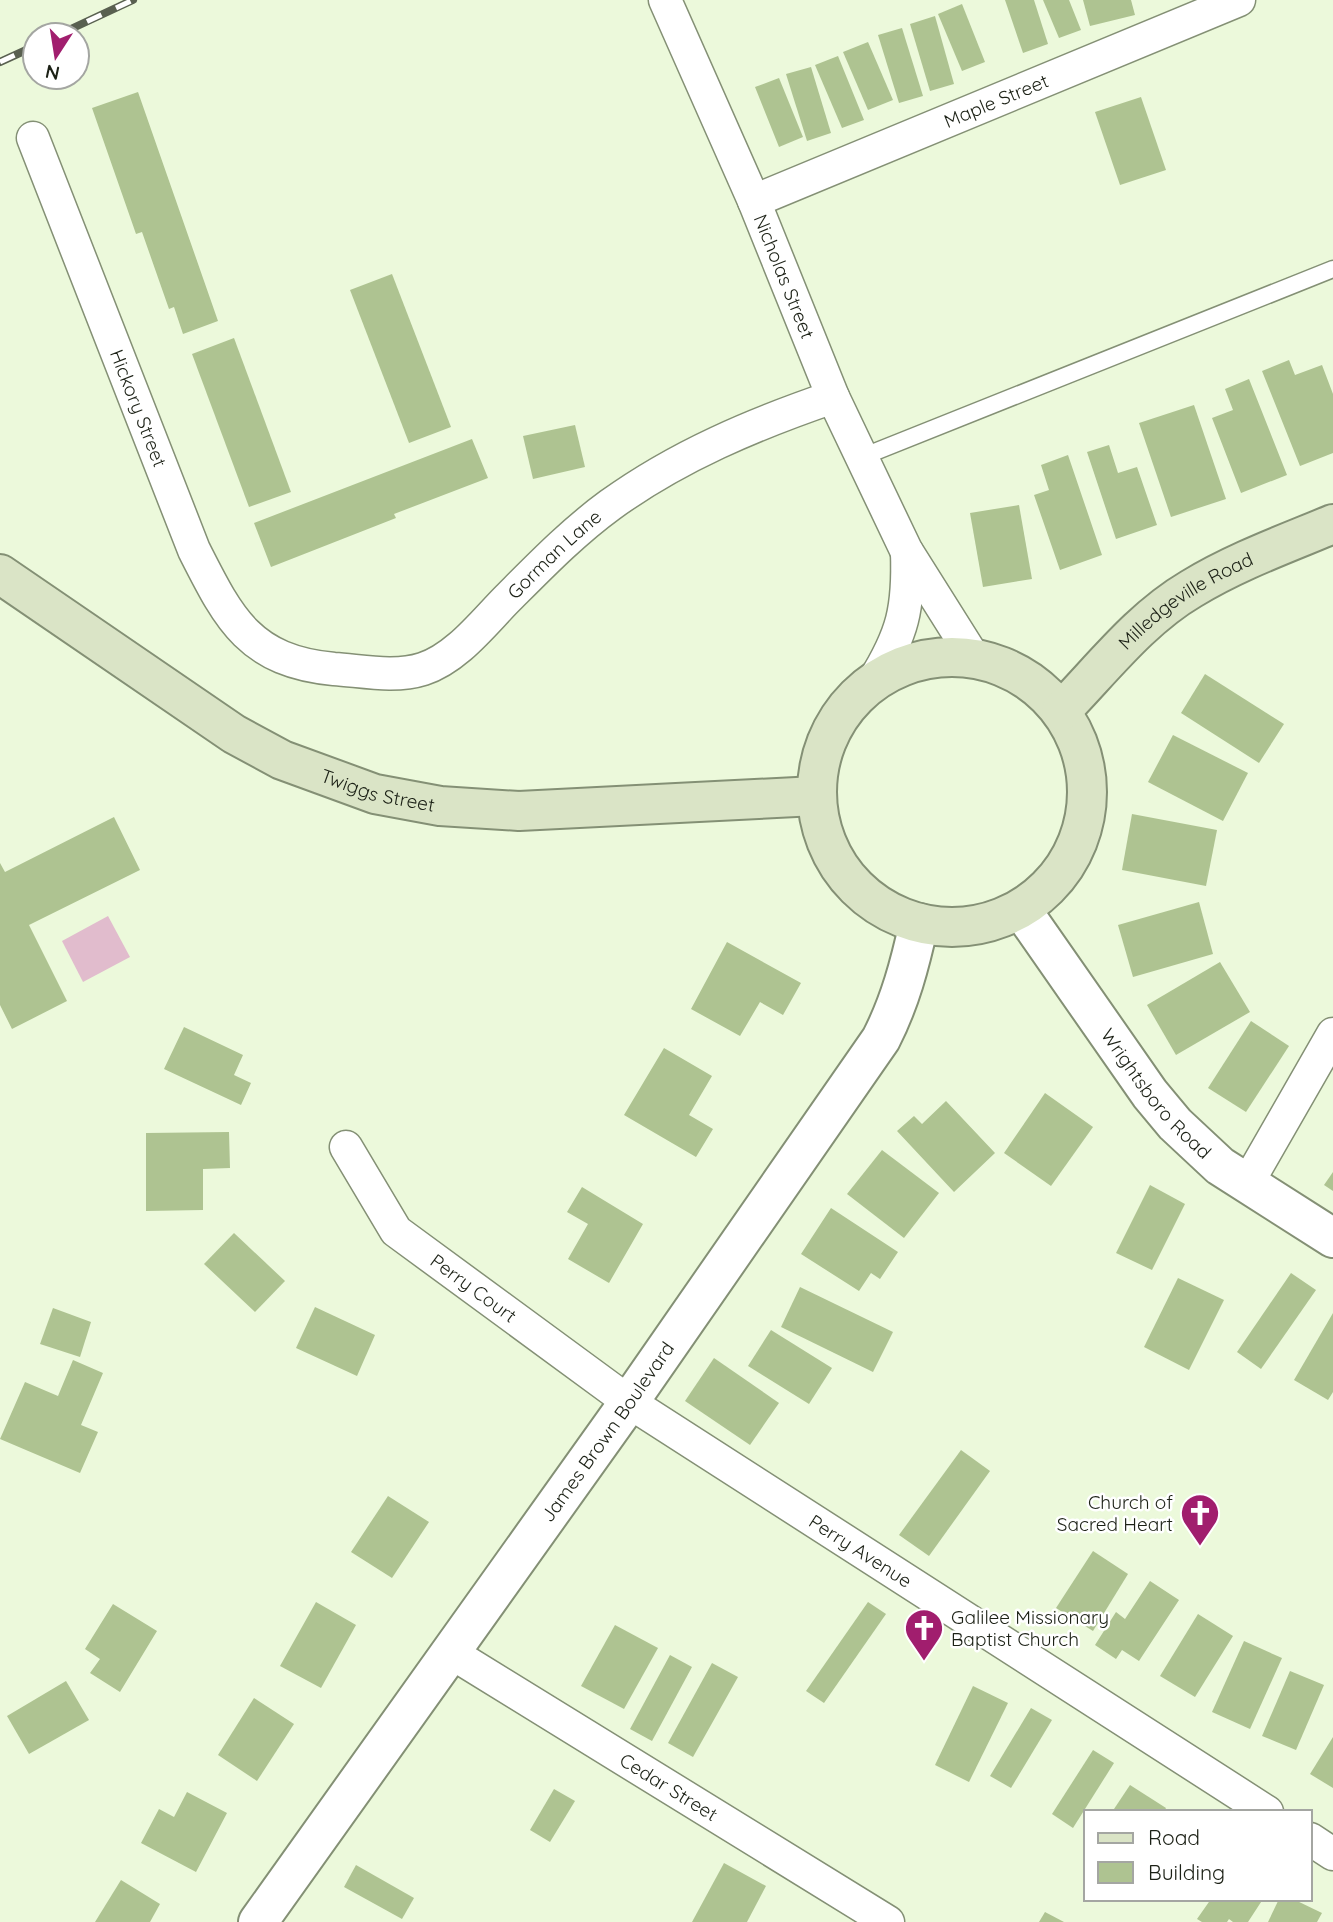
<svg xmlns="http://www.w3.org/2000/svg" width="1333" height="1922" font-family="Quicksand,sans-serif">
<rect width="100%" height="100%" fill="#ecf9db"/>
<polygon fill="#e1bccd" points="108,916 130,957 83,982 62,941"/>
<g fill="#aec391">
<polygon points="1005,0 1034,0 1048,44 1023,53"/>
<polygon points="1043,0 1069,0 1081,30 1059,38"/>
<polygon points="1083,0 1131,0 1135,15 1090,26"/>
<polygon points="962,4 985,62 962,71 938,14"/>
<polygon points="935,16 954,84 930,91 910,24"/>
<polygon points="902,28 923,96 899,103 878,35"/>
<polygon points="868,42 893,100 868,110 843,52"/>
<polygon points="838,56 864,120 842,128 815,65"/>
<polygon points="811,67 831,133 807,141 786,74"/>
<polygon points="779,78 803,137 779,147 755,87"/>
<polygon points="138,92 218,321 183,334 174,307 169,309 142,232 136,234 92,108"/>
<polygon points="1141,97 1166,170 1120,185 1095,112"/>
<polygon points="392,274 451,427 409,443 350,290"/>
<polygon points="234,338 291,492 249,507 192,354"/>
<polygon points="1289,360 1295,375 1322,365 1333,394 1333,453 1300,466 1262,371"/>
<polygon points="1249,379 1287,475 1241,493 1212,418 1233,410 1225,389"/>
<polygon points="1194,405 1226,499 1171,517 1139,423"/>
<polygon points="575,425 585,467 533,479 523,436"/>
<polygon points="472,439 488,478 394,514 396,518 271,567 254,523"/>
<polygon points="1109,445 1118,473 1137,467 1157,525 1116,539 1087,452"/>
<polygon points="1068,455 1102,555 1060,570 1034,495 1049,490 1041,465"/>
<polygon points="1019,505 1032,579 983,587 970,513"/>
<polygon points="1205,674 1284,724 1259,763 1181,713"/>
<polygon points="1173,735 1248,773 1223,821 1148,782"/>
<polygon points="1132,814 1217,830 1206,886 1122,870"/>
<polygon points="114,817 140,870 29,925 67,1001 12,1029 0,1005 0,863 5,872"/>
<polygon points="1199,902 1213,954 1133,977 1118,925"/>
<polygon points="727,942 801,983 783,1015 760,1002 740,1036 691,1009"/>
<polygon points="1220,962 1250,1012 1176,1055 1147,1005"/>
<polygon points="1251,1021 1289,1046 1246,1112 1208,1088"/>
<polygon points="184,1027 243,1055 234,1075 251,1083 241,1105 164,1069"/>
<polygon points="664,1048 712,1076 689,1115 713,1129 696,1157 624,1115"/>
<polygon points="1045,1093 1093,1127 1051,1186 1004,1153"/>
<polygon points="946,1101 995,1153 954,1192 897,1131 914,1116 922,1124"/>
<polygon points="229,1132 230,1168 203,1169 203,1210 146,1211 146,1133"/>
<polygon points="882,1150 939,1193 904,1238 847,1194"/>
<polygon points="1333,1172 1333,1191 1324,1185"/>
<polygon points="1150,1185 1185,1204 1152,1270 1116,1253"/>
<polygon points="582,1187 643,1224 609,1283 568,1259 588,1224 567,1212"/>
<polygon points="831,1208 898,1252 880,1279 871,1273 859,1291 801,1254"/>
<polygon points="234,1233 285,1281 255,1312 204,1264"/>
<polygon points="1291,1273 1316,1290 1261,1369 1237,1352"/>
<polygon points="1178,1278 1224,1300 1189,1370 1144,1347"/>
<polygon points="800,1287 893,1332 873,1372 781,1327"/>
<polygon points="315,1307 375,1335 357,1376 296,1348"/>
<polygon points="53,1308 91,1322 80,1357 40,1344"/>
<polygon points="1333,1313 1333,1392 1328,1400 1294,1380"/>
<polygon points="771,1330 832,1368 809,1404 748,1366"/>
<polygon points="714,1358 779,1403 750,1445 685,1401"/>
<polygon points="73,1360 103,1373 81,1425 98,1432 80,1473 0,1439 25,1382 58,1396"/>
<polygon points="961,1450 990,1471 929,1556 899,1535"/>
<polygon points="388,1496 429,1522 392,1578 351,1552"/>
<polygon points="1093,1551 1128,1574 1093,1631 1056,1608"/>
<polygon points="1150,1581 1179,1600 1139,1661 1122,1650 1116,1659 1095,1645 1116,1612 1125,1619"/>
<polygon points="316,1602 356,1625 321,1688 280,1666"/>
<polygon points="868,1602 886,1614 824,1703 806,1691"/>
<polygon points="113,1604 157,1631 120,1692 90,1673 100,1659 85,1649"/>
<polygon points="1198,1614 1233,1636 1195,1697 1160,1676"/>
<polygon points="615,1625 658,1648 624,1709 581,1686"/>
<polygon points="1244,1641 1282,1658 1250,1729 1212,1712"/>
<polygon points="670,1655 692,1667 652,1741 630,1729"/>
<polygon points="712,1663 738,1677 693,1757 668,1743"/>
<polygon points="1290,1671 1324,1685 1296,1750 1262,1736"/>
<polygon points="66,1681 89,1720 29,1754 7,1716"/>
<polygon points="973,1686 1008,1703 969,1782 935,1765"/>
<polygon points="254,1698 294,1724 257,1781 218,1755"/>
<polygon points="1031,1708 1052,1720 1011,1788 990,1776"/>
<polygon points="1333,1737 1333,1788 1310,1774"/>
<polygon points="1093,1750 1114,1763 1073,1828 1052,1814"/>
<polygon points="1130,1785 1166,1808 1164,1812 1112,1812"/>
<polygon points="554,1789 575,1801 550,1842 530,1830"/>
<polygon points="187,1792 227,1813 196,1872 141,1843 159,1809 174,1817"/>
<polygon points="724,1863 766,1886 747,1922 692,1922"/>
<polygon points="356,1865 414,1898 402,1919 344,1887"/>
<polygon points="121,1880 160,1904 150,1922 95,1922"/>
<polygon points="1211,1899 1263,1899 1248,1922 1233,1922 1229,1919 1227,1922 1202,1922 1197,1919"/>
<polygon points="1279,1899 1293,1899 1322,1913 1317,1922 1268,1922"/>
<polygon points="1045,1912 1064,1922 1039,1922"/>
</g>
<g fill="none" stroke-linecap="round" stroke-linejoin="round">
<g stroke="#849075" stroke-width="19">
<polyline id="service" points="862,457 1333,269"/>
</g>
<g stroke="#849075" stroke-width="35">
<g id="minor">
<path id="s1" d="M665,0L754,201L833,397L906,550L974,658"/>
<path id="s2" d="M33,138L194,550C229,619 249,661 334,669C363,671 395,678 423,669C457,658 484,622 508,598C541,565 573,532 610,505C678,456 754,424 833,397"/>
<path id="s3" d="M754,201L1239,0"/>
<path d="M873,682C903,634 909,608 907,552"/>
<path id="s4" d="M346,1147L396,1231L629,1402L1267,1812"/>
<polyline points="1247,1184 1333,1034"/>
<path id="s5" d="M450,1652L888,1922"/>
<polyline points="1310,1839 1333,1854"/>
</g>
</g>
<g stroke="#849075" stroke-width="42">
<g id="tertiary">
<path id="s6" d="M1021,909L1150,1094L1175,1124L1220,1166L1333,1238"/>
<path id="s7" d="M258,1922L629,1402L881,1039C900,1002 910,964 919,923"/>
</g>
</g>
<g stroke="#849075" stroke-width="42">
<g id="secondary">
<path id="s8" d="M0,574L234,734L282,760L375,794L440,806L519,811L816,796"/>
<circle cx="952" cy="792" r="135"/>
<path id="s9" d="M1061,711C1102,669 1140,619 1191,589C1235,562 1285,544 1333,524"/>
</g>
</g>
<use href="#service" stroke="#fff" stroke-width="16"/>
<use href="#minor" stroke="#fff" stroke-width="32"/>
<use href="#tertiary" stroke="#fff" stroke-width="38"/>
<use href="#secondary" stroke="#dae4c6" stroke-width="38"/>
<g stroke="#596050" stroke-width="8">
<g id="rail">
<polyline points="58,35 133,0"/>
<polyline points="0,62 35,46"/>
</g>
</g>
<use href="#rail" stroke="#fff" stroke-width="5" stroke-dasharray="16" stroke-linecap="butt"/>
</g>
<defs>
<g id="church-pin" transform="scale(2.0125)"><path d="M0 17L-7.5 6A9.5 9.5 0 1 1 7.5 6Z" fill="#a11e6e" stroke="#fff"/><path d="M-1.2-6h2.4v3.5h3.3v2.4h-3.3V6h-2.4V-.1h-3.3v-2.4h3.3Z" fill="#fff"/></g>
</defs>
<g fill-rule="evenodd">
<use href="#church-pin" x="1200" y="1513"/>
<use href="#church-pin" x="924" y="1628"/>
</g>
<g text-anchor="middle" stroke-width="5" stroke-linejoin="round" paint-order="stroke">
<g font-size="19" fill="#1c2116" stroke="#fff">
<text dy="7" stroke="none"><textPath href="#s3" startOffset="262">Maple Street</textPath></text>
<text dy="7" stroke="none"><textPath href="#s1" startOffset="301">Nicholas Street</textPath></text>
<text dy="7" stroke="none"><textPath href="#s2" startOffset="290">Hickory Street</textPath></text>
<text dy="7" stroke="none"><textPath href="#s2" startOffset="903">Gorman Lane</textPath></text>
<text dy="7" stroke="none"><textPath href="#s9" startOffset="168">Milledgeville Road</textPath></text>
<text dy="7" stroke="none"><textPath href="#s8" startOffset="439">Twiggs Street</textPath></text>
<text dy="7" stroke="none"><textPath href="#s6" startOffset="229">Wrightsboro Road</textPath></text>
<text dy="7" stroke="none"><textPath href="#s4" startOffset="194">Perry Court</textPath></text>
<text dy="7" stroke="none"><textPath href="#s7" startOffset="602">James Brown Boulevard</textPath></text>
<text dy="7" stroke="none"><textPath href="#s4" startOffset="662">Perry Avenue</textPath></text>
<text dy="7" stroke="none"><textPath href="#s5" startOffset="257">Cedar Street</textPath></text>
</g>
<g font-size="19" fill="#1c2116" stroke="#fff" text-anchor="end">
<text x="1173" y="1509">Church of<tspan x="1173" dy="22">Sacred Heart</tspan></text>
<text x="951" y="1624" text-anchor="start">Galilee Missionary<tspan x="951" dy="22">Baptist Church</tspan></text>
</g>
</g>
<rect x="1084" y="1810" width="228" height="91" fill="#ffffff" stroke="#a4a6a2" stroke-width="2"/>
<rect x="1098" y="1833" width="35" height="10" fill="#dae4c6" stroke="#a4a6a2" stroke-width="2"/>
<text x="1148" y="1845" font-size="21" fill="#1c2116">Road</text>
<rect x="1098" y="1862" width="35" height="21" fill="#aec391" stroke="#a4a6a2" stroke-width="2"/>
<text x="1148" y="1880" font-size="21" fill="#1c2116">Building</text>
<g transform="translate(56 56) rotate(192)"><circle r="33" fill="#ffffff" stroke="#a4a6a2" stroke-width="2"/>
<path d="M0-5L12 26L0 18L-12 26Z" fill="#a11e6e"/>
<text y="-10" font-size="19" font-weight="bold" text-anchor="middle" fill="#1c2116">N</text>
</g>
</svg>
